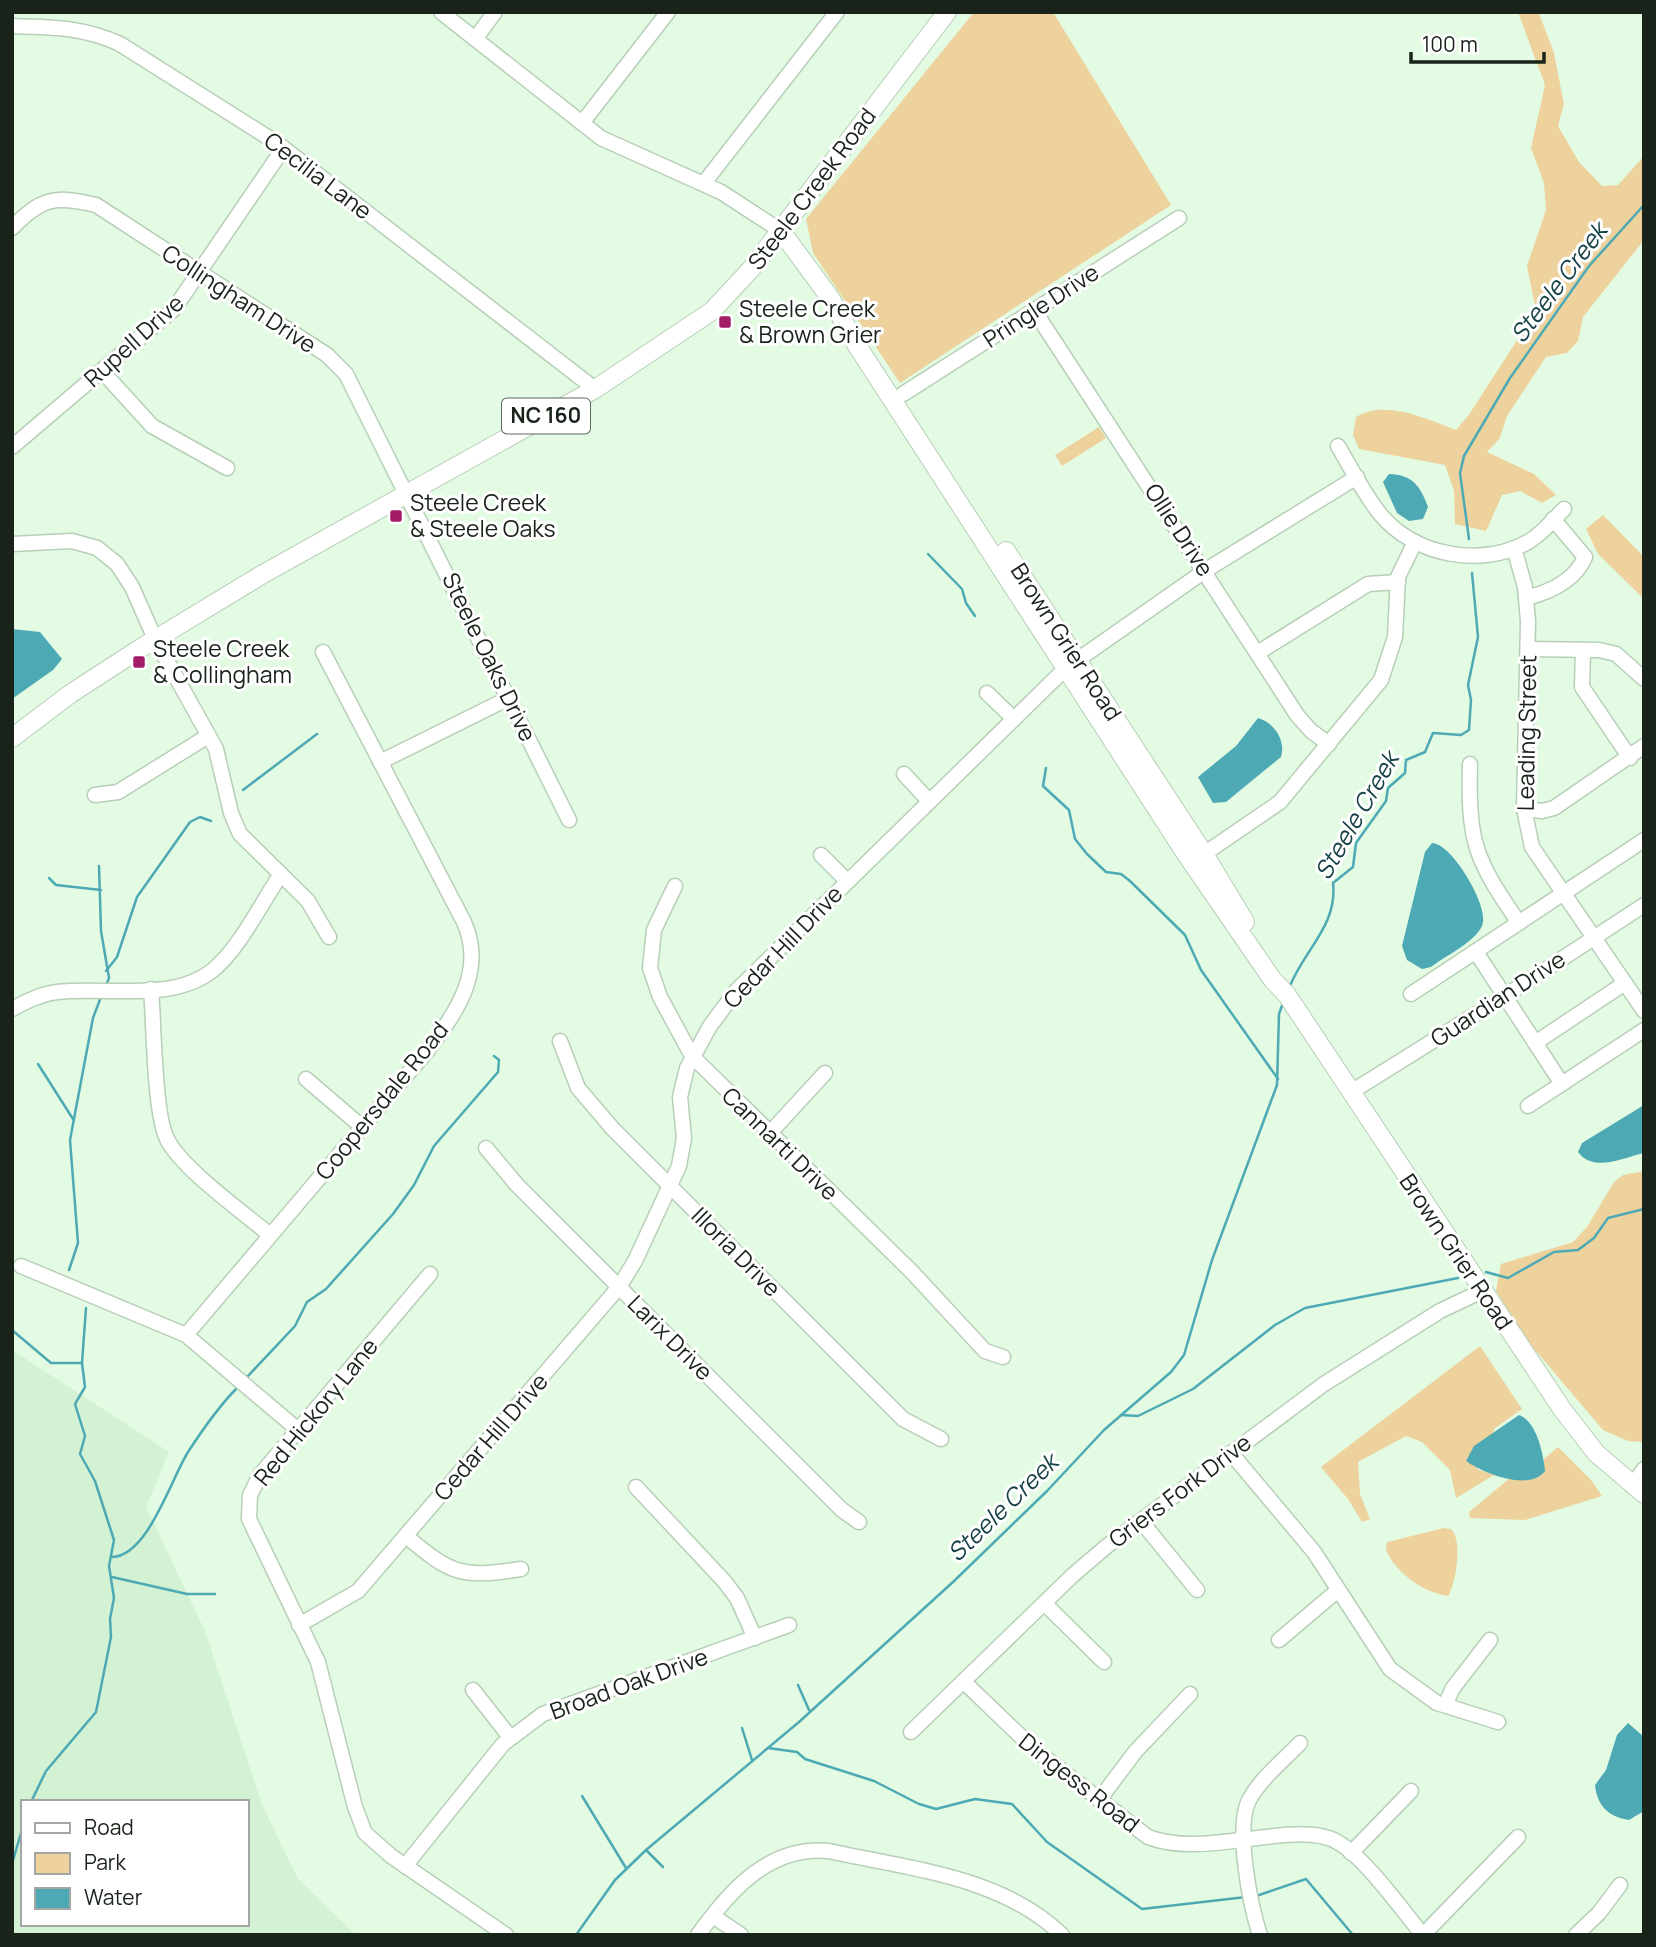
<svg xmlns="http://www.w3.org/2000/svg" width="1656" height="1947" font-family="Manrope,sans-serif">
<rect width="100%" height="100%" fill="#e3fbe2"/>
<path fill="#d3f1d3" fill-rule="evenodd" d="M12,1350L169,1452L146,1507L205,1631L262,1805L298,1879L356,1935H12ZM23,1802H247V1924H23Z"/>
<g fill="#eed29d">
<polygon points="974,12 1053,12 1171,205 900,383 813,253 806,219"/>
<path d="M1518,12H1538L1540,16L1554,53L1564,104L1558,126L1579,162L1602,186L1618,185L1644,156V240L1583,317L1578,341L1567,353L1546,357L1507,416L1500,438L1487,452L1534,474L1556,495L1542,503L1520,491L1502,495L1486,531L1455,524L1454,491L1445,465L1359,449L1353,435L1356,417C1384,399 1427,419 1456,430L1468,416L1536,311L1527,266L1546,210L1544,183L1531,148L1545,85Z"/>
<polygon points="1099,427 1106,438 1062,466 1055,455"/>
<polygon points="1603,515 1644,557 1644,599 1598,554 1586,529"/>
<polygon points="1644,1171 1644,1440 1642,1442 1628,1441 1603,1430 1524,1337 1496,1291 1501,1264 1573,1242 1587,1227 1614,1182 1623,1175"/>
<polygon points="1480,1346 1522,1409 1495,1428 1477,1469 1494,1475 1456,1498 1450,1470 1422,1442 1406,1436 1358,1462 1360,1494 1370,1519 1362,1522 1348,1499 1321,1467"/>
<polygon points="1558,1447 1591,1480 1602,1496 1525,1520 1470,1518 1469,1512 1510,1478 1525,1480 1544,1471 1544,1459"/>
<path d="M1444,1528L1451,1529C1463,1540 1456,1583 1448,1596C1424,1593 1395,1572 1386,1550L1387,1542Z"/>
</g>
<g fill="#4da9b4">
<path d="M1389,474C1413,475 1420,486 1428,507L1423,519L1409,521L1397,513L1383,482Z"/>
<polygon points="12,629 40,632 62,659 53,670 12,699"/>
<path d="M1258,718C1275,723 1286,741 1281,757L1226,802L1213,803L1198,777L1236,746Z"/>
<path d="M1432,843C1452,843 1491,909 1482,926C1474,943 1445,956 1431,967L1422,969L1407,960L1402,946L1425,852Z"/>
<path d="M1644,1105V1153C1622,1158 1594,1173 1578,1152L1582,1143Z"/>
<path d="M1519,1415C1537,1422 1543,1453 1545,1471C1529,1492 1483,1473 1466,1461L1474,1446Z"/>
<path d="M1628,1723L1644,1737V1811L1629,1820C1609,1817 1597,1806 1595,1785L1606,1770L1617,1735Z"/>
</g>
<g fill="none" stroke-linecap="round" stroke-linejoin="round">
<g stroke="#4da9b4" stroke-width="2.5">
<polyline points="1469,539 1460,473 1464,456 1510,378 1589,266 1644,205"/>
<polyline points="928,554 962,589 966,603 975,616"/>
<polyline points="1046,768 1043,786 1069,810 1075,839 1087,854 1106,872 1121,874 1130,881 1185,935 1201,970 1278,1079"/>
<polyline points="243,790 317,734"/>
<polyline points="99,866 101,931 109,978 107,983"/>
<polyline points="49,878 56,885 101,890"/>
<polyline points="106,971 117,957 137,897 190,822 200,817 211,821"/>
<path d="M1290,986C1304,950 1338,925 1333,883L1353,867L1356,843L1386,801L1388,788L1405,773L1406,760L1425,752L1433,733L1461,735L1469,730L1471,700L1468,685L1478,637L1472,573"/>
<polyline points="38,1064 73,1119"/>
<polyline points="69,1270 78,1243 70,1140 93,1018 101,997"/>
<polyline points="1486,1272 1508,1278 1554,1252 1578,1250 1594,1238 1608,1218 1644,1209"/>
<polyline points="12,1330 51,1363 82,1363"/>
<polyline points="247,1377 295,1326 307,1302 326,1289 393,1214 414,1185 434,1146 498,1072 499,1060 494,1056"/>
<polyline points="1121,1415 1138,1416 1193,1389 1275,1325 1305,1308 1458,1278"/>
<path d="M112,1557C148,1556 171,1479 188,1452C203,1429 218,1407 237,1388"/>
<polyline points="112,1577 187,1594 215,1594"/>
<polyline points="798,1685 809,1710"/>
<polyline points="742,1728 752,1760"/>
<polyline points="768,1748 797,1752 805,1759 874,1781 919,1804 936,1809 975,1799 1012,1804 1047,1842 1142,1909 1246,1897"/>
<polyline points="582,1796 626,1868"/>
<polyline points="31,1802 46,1771 96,1712 111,1637 110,1619 114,1598 109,1566 114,1540 95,1481 80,1454 85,1436 75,1404 85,1387 82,1363 86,1308"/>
<polyline points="646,1850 663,1867"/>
<polyline points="12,1864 23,1826"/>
<polyline points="1259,1895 1306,1879 1353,1935"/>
<polyline points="576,1935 615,1880 646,1850 799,1722 953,1582 1047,1491 1104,1430 1171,1372 1184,1355 1212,1260 1277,1085 1279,1014 1283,1003"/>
</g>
<g stroke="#b8cfb7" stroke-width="17">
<g id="minor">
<polyline points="441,12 601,138 721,192 781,231"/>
<path d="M12,26C51,27 84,27 120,44L277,143L595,389"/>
<polyline points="475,39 495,12"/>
<polyline points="582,123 668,12"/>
<polyline points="704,183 837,12"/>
<path d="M12,228C41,198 55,195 96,205L327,355L346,374L569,820"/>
<polyline points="1034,310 1297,715 1311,731 1329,744"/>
<polyline points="102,371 152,426 227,468"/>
<polyline points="903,394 1179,218"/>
<path d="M1338,446C1351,468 1364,494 1380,514C1415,556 1481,568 1528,542C1542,534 1553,520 1564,509"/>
<polyline points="12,447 174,309 283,149"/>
<polyline points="12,544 72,541 97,548 117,564 132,587 155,639 216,749 231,813 240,834 308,901 329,937"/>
<polyline points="1514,548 1525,587 1528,621 1524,809 1532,847 1644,1011"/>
<path d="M1526,598C1550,592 1575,581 1585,557L1553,519"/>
<polyline points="1528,649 1599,650 1616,654 1644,679"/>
<polyline points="1583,650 1582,687 1630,758"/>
<polyline points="1259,652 1368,584 1398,582"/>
<polyline points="987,693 1014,719"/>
<polyline points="380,762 509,698"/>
<path d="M1470,764C1468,843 1475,859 1519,923"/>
<polyline points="904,774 929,801"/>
<polyline points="95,795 118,792 208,736"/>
<polyline points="1524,809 1542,811 1554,808 1644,746"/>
<polyline points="1204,854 1280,802 1381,680 1395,637 1398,577 1415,542"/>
<polyline points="821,855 847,881"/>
<polyline points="675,886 654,930 650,968 660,997 692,1056 912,1272 985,1351 1003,1357"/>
<polyline points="1476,952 1562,1084"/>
<path d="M151,989C154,1023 154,1113 167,1139C181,1168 244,1213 270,1235"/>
<polyline points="1411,994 1644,840"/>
<path d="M12,1009C27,1001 41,994 57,992C105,986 172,1003 213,970C239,949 262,902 281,874"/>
<polyline points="560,1041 578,1088 613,1129 903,1419 941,1439"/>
<polyline points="1535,1043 1625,983"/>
<polyline points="306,1079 362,1127"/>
<polyline points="1351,1092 1505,996 1644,905"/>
<polyline points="1528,1106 1644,1030"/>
<polyline points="769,1134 825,1073"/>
<polyline points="486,1148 517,1185 842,1510 859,1522"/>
<polyline points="21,1266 186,1335 297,1429"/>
<polyline points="430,1274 260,1475 250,1495 249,1519 318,1662 355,1807 365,1833 391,1856 506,1935"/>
<path d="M186,1335L427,1051C456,1013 486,971 464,922L323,652"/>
<polyline points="1231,1453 1314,1552 1390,1669 1437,1703 1498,1722"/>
<polyline points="1632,1486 1644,1469"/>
<polyline points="636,1487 724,1581 737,1598 755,1638"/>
<polyline points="1141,1521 1197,1590"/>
<path d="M406,1536C452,1575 461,1578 521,1569"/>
<polyline points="1045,1604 1104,1662"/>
<polyline points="299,1625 358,1591 619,1287 635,1261 679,1166 684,1138 680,1097 687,1068 710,1026 737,990 1066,668 1206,570 1357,477"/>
<polyline points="1279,1640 1337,1591"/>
<path d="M964,1682L1034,1749L1148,1837C1207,1860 1298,1817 1339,1843C1365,1858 1402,1910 1423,1935"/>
<polyline points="473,1690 510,1737"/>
<polyline points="1445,1705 1453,1688 1490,1640"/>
<polyline points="911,1732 1073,1575 1107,1546 1324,1384 1440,1311 1482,1291"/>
<polyline points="1099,1800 1135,1752 1190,1694"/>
<polyline points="1351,1853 1411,1791"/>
<polyline points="405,1866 503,1744 543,1714 789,1625"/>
<polyline points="713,1916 741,1935"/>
<path d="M698,1935C730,1890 770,1845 829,1851C909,1869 1001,1876 1062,1935"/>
<path d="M1260,1935C1250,1905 1235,1828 1249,1800C1261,1778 1283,1761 1300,1743"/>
<polyline points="1423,1935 1518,1837"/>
<polyline points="1576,1935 1599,1913 1620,1885"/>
</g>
</g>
<g stroke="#b8cfb7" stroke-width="20">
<g id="major">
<polyline points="781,231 831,299 856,344 1186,854 1272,979 1287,995 1562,1409 1596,1453 1644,1494"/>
<polyline points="1006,551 1204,854 1245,922"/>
<polyline points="12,738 70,694 141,648 263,574 595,389 712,311 751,269 947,12"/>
</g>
</g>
<use href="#minor" stroke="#fff" stroke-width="14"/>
<use href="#major" stroke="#fff" stroke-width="18"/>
</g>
<g fill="#a21c68" stroke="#fff" stroke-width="2.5">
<rect x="718" y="315" width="14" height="14" rx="3.5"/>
<rect x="389" y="509" width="14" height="14" rx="3.5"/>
<rect x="132" y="655" width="14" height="14" rx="3.5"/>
</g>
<g text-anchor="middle" stroke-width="6" stroke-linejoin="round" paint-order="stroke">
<rect fill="#fff" stroke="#5f655f" stroke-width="2" x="502" y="398.5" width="88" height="35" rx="5"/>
<g font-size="21" font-weight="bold" fill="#1a231a">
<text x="546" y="423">NC 160</text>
</g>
<g font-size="23" fill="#1a231a" stroke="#fff">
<text transform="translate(318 176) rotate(37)" y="8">Cecilia Lane</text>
<text transform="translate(812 189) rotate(-53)" y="8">Steele Creek Road</text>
<text transform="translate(239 299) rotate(33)" y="8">Collingham Drive</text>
<text transform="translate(1041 306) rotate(-33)" y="8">Pringle Drive</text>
<text transform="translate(134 341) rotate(-42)" y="8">Rupell Drive</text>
<text transform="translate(1179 530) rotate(57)" y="8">Ollie Drive</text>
<text transform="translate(1066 642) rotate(57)" y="8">Brown Grier Road</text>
<text transform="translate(489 657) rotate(64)" y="8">Steele Oaks Drive</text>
<text transform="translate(1527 733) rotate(-89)" y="8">Leading Street</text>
<text transform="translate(783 947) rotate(-46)" y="8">Cedar Hill Drive</text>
<text transform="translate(1498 999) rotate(-33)" y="8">Guardian Drive</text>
<text transform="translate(382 1101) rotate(-51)" y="8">Coopersdale Road</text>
<text transform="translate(780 1144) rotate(44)" y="8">Cannarti Drive</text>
<text transform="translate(736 1252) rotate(45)" y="8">Illoria Drive</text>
<text transform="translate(1456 1252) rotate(56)" y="8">Brown Grier Road</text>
<text transform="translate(670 1338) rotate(45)" y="8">Larix Drive</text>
<text transform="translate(316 1412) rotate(-51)" y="8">Red Hickory Lane</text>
<text transform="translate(491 1437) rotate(-49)" y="8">Cedar Hill Drive</text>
<text transform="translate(1180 1491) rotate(-37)" y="8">Griers Fork Drive</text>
<text transform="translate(629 1684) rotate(-20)" y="8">Broad Oak Drive</text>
<text transform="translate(1079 1783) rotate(38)" y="8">Dingess Road</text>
</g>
<g font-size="23" fill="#1a231a" stroke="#fff" text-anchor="start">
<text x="739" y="317">Steele Creek<tspan x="739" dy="26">&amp; Brown Grier</tspan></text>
<text x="410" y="511">Steele Creek<tspan x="410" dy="26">&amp; Steele Oaks</tspan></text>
<text x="153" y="657">Steele Creek<tspan x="153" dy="26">&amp; Collingham</tspan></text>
</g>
<g font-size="24" font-style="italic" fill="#164146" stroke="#fff">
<text transform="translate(1559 283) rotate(-53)" y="8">Steele Creek</text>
<text transform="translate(1357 816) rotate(-60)" y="8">Steele Creek</text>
<text transform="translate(1003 1508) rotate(-44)" y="8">Steele Creek</text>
</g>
</g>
<rect width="1656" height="1947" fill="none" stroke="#1a231a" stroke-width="28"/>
<rect x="21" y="1800" width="228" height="126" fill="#ffffff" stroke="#a3a7a3" stroke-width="2"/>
<rect x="35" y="1823" width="35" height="10" fill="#ffffff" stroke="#a3a7a3" stroke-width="2"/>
<text x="84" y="1835" font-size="21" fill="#1a231a">Road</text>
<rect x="35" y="1853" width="35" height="21" fill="#eed29d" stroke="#a3a7a3" stroke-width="2"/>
<text x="84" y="1870" font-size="21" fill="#1a231a">Park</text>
<rect x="35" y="1888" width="35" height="21" fill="#4da9b4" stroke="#a3a7a3" stroke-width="2"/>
<text x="84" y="1905" font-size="21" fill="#1a231a">Water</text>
<path d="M1411 52v10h133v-10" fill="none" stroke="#1a231a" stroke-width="3.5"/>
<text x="1422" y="52" font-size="21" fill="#1a231a" stroke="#ffffff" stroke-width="5" paint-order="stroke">100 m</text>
</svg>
